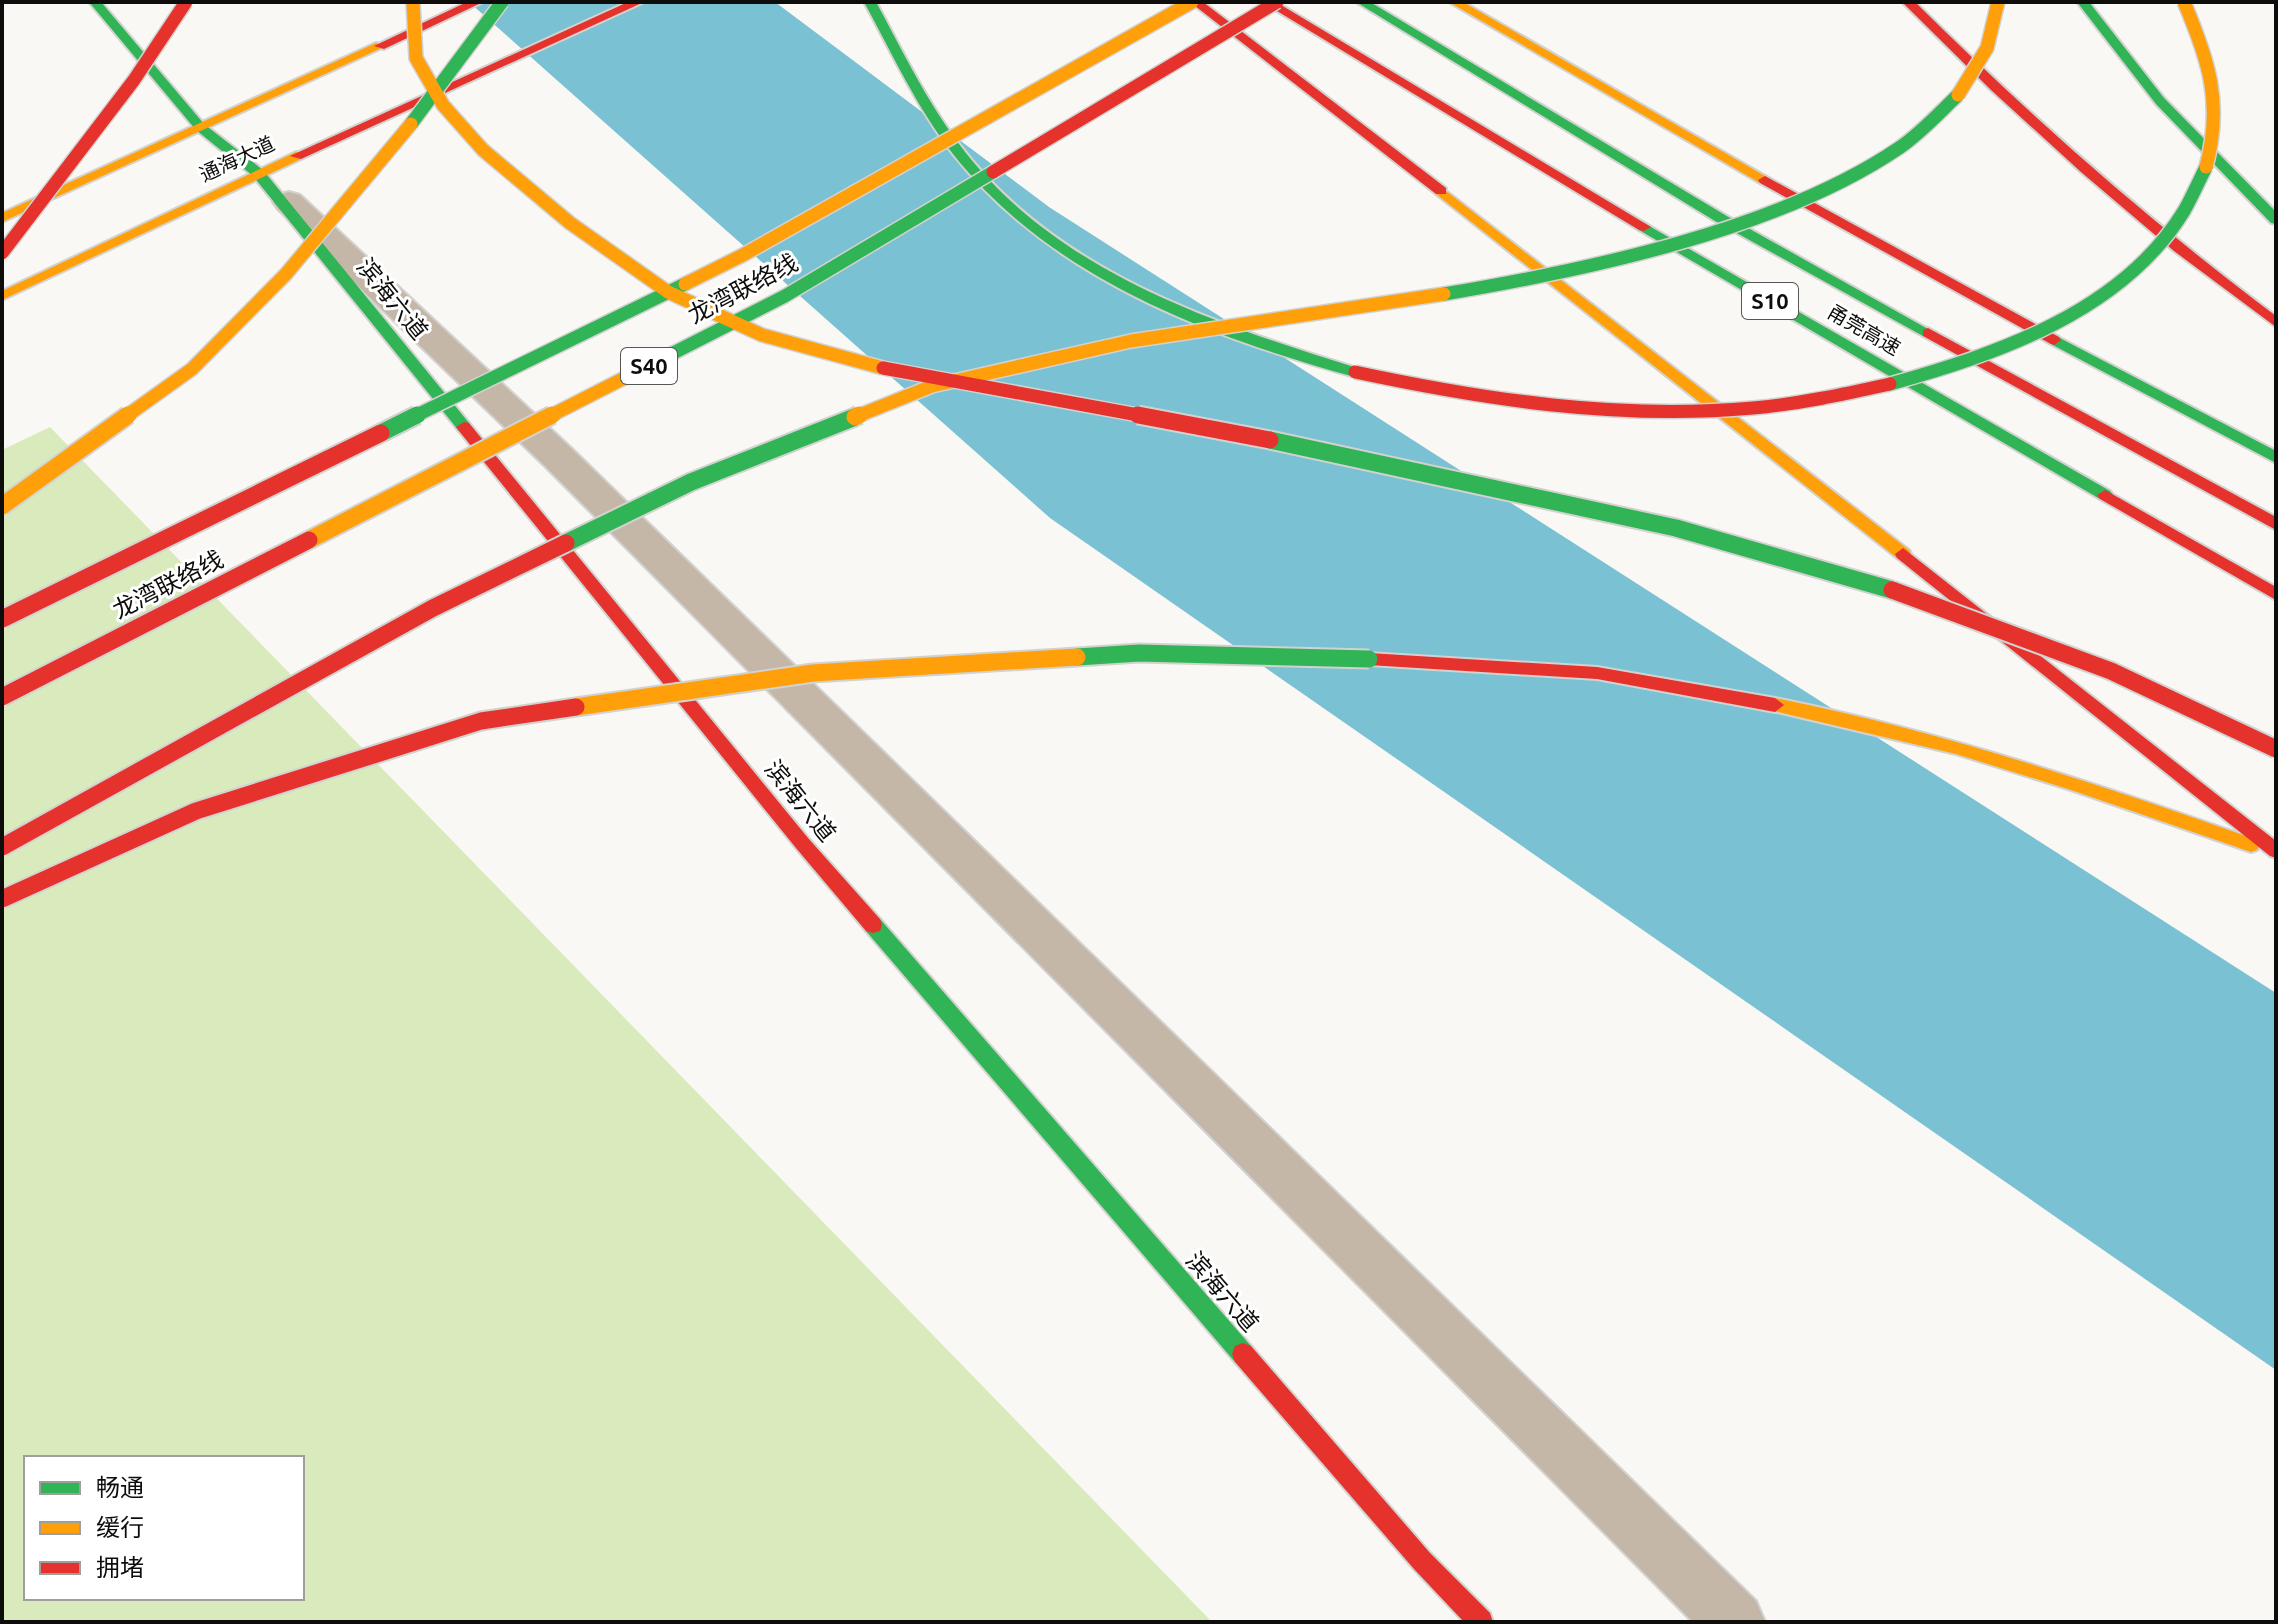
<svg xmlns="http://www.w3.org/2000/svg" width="2278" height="1624" font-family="Ubuntu,'Noto Sans SC',sans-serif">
<rect width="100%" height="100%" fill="#f9f8f4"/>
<path fill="#d9ebbd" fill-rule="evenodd" d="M50,427L1212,1622H2V450ZM26,1458H302V1598H26Z"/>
<polygon fill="#7ac1d4" points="469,2 775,2 1049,207 2276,993 2276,1370 1050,518"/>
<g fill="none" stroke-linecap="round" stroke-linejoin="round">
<g stroke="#d2d2d0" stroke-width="4">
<polygon id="street" points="289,192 300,195 571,448 1756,1601 1765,1622 1693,1622 545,466 278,209 273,202 278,195"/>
</g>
<g stroke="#d2d2d0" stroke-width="4">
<g id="fast">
<polygon points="89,2 101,2 204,124 263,170 469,423 469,431 459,431 253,176 196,130"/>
<path d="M864,2H876C902,50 926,100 959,144C1055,272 1213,323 1360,369V375L1355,377C1207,336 1051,278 953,154C917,108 892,53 864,2Z"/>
<polygon points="1356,2 1370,2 1725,215 1935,333 1933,336 1923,336 1715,221"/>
<polygon points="2077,2 2089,2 2164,98 2276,212 2276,224 2271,223 2156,104"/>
<polygon points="1644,223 2110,491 2113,495 2110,499 2100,499 1639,230 1637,227"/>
<polygon points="2054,335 2276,451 2276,463 2049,343 2047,340"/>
<polygon points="873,917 880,919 1251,1346 1254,1354 1251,1362 1243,1365 1235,1362 866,931 864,925 866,919"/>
</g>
</g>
<g stroke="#d2d2d0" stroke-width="4">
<g id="slow">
<polygon points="1449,2 1463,2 1772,180 1760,183"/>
<polygon points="376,43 386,46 2,222 2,213"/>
<polygon points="296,152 301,153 301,159 2,300 2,291"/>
<polygon points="1441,187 1909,550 1911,554 1909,558 1897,558 1436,194 1434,191"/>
<path d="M1775,698C1940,731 2099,784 2257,840L2260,845L2257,850L2251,852L2071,790L1956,754L1769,710L1766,705L1769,700Z"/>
</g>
</g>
<g stroke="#d2d2d0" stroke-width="4">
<g id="jam">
<polygon points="467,2 483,2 384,49 374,46"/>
<polygon points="628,2 644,2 301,159 290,156"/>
<polygon points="1190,2 1203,2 1446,188 1446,194 1436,194"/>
<polygon points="1262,2 1276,2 1651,227 1644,231 1639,230"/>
<path d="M1902,2H1915C2029,115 2148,220 2276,316V327L2174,251L2081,172L1991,90Z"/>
<polygon points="1765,176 2059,337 2061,340 2054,345 2049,343 1760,183 1758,180"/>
<polygon points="1928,328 2276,517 2276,530 1923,336 1923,330"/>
<polygon points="464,422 469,423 808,838 880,919 882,925 880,931 873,933 866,931 796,848 459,431 456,427"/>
<polygon points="2105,490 2276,587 2276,600 2100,499 2097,495"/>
<polygon points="1903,548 2276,841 2276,858 2270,856 1897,558 1895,554"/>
<polygon points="1369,653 1597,667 1775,698 1784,705 1775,712 1597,679 1369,665 1361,659"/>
<polygon points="1243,1343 1251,1346 1430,1553 1490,1613 1493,1622 1464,1622 1414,1569 1235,1362 1232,1354 1235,1346"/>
</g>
</g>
<use href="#street" fill="#c4b7a8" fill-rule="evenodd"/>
<use href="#fast" fill="#30b455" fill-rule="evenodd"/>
<use href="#slow" fill="#ff9f0a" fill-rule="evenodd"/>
<use href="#jam" fill="#e5322d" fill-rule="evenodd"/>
<g stroke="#d2d2d0" stroke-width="16" stroke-linecap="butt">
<g id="fast-bridge-far1">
<polyline points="411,124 502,2"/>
<path d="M1444,294C1587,270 1778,230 1899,148C1921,133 1939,113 1958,95"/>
<polyline points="642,369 785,296 993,172"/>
<path d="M1890,384C1997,354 2122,312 2184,211C2192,197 2199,181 2206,167"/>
<polyline points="413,417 685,284"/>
</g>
</g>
<g stroke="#d2d2d0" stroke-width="21" stroke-linecap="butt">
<g id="fast-bridge">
<polyline points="381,433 417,415"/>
<polyline points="1270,440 1676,528 1892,590"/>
<polyline points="566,543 691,482 855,417"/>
<polyline points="1077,657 1139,653 1369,659"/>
</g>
</g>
<g stroke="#d2d2d0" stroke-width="16" stroke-linecap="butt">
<g id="slow-bridge-far1">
<polyline points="413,2 416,58 443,105 483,150 570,223 668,292 762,335 883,368"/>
<path d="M2184,2C2209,61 2223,103 2206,167"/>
<polyline points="1958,95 1987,48 1998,2"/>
<polyline points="685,284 743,255 1192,2"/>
<polyline points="125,417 192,369 286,274 411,124"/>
<polyline points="548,417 642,369"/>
<polyline points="855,417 932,386 1131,341 1444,294"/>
</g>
</g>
<g stroke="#d2d2d0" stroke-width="21" stroke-linecap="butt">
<g id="slow-bridge">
<polyline points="855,417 859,415"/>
<polyline points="2,506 128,415"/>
<polyline points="309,540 552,415"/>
<polyline points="576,707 813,673 1077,657"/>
</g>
</g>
<g stroke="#d2d2d0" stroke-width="16" stroke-linecap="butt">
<g id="jam-bridge-far1">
<polyline points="993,172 1277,2"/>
<polyline points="2,253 134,80 186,2"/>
<polyline points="883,368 1149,417"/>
<path d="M1355,372C1486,400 1618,420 1753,408C1799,404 1845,394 1890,384"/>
</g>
</g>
<g stroke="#d2d2d0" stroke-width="21" stroke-linecap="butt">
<g id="jam-bridge">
<polyline points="1138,415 1270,440"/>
<polyline points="1892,590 2111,671 2276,749"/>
<polyline points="2,619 381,433"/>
<polyline points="2,697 309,540"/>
<polyline points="2,847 433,608 566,543"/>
<polyline points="2,899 196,811 481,721 576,707"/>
</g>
</g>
<use href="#fast-bridge-far1" stroke="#30b455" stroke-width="13"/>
<use href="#fast-bridge" stroke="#30b455" stroke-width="17"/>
<use href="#slow-bridge-far1" stroke="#ff9f0a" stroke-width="13"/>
<use href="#slow-bridge" stroke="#ff9f0a" stroke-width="17"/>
<use href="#jam-bridge-far1" stroke="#e5322d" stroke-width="13"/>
<use href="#jam-bridge" stroke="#e5322d" stroke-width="17"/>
</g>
<g text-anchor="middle" stroke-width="6" stroke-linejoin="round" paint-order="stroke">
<g font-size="20" fill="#0d0d0b" stroke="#fff">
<text transform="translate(237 159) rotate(-25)" y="7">通海大道</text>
<text transform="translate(1864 330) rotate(30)" y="7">甬莞高速</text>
</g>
<g fill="#fff" stroke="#565654" stroke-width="2">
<rect x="1742" y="283" width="56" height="36" rx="6"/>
<rect x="621" y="348" width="56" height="36" rx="6"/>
</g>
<g font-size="22" font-weight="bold" fill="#0d0d0b">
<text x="1770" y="309">S10</text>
<text x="649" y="374">S40</text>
</g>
<g font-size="24" fill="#0d0d0b" stroke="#fff">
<text transform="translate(743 289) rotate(-28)" y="8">龙湾联络线</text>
<text transform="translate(392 299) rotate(51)" y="8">滨海六道</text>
<text transform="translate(168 585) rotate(-27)" y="8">龙湾联络线</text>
<text transform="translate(800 801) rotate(51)" y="8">滨海六道</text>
<text transform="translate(1222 1292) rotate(49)" y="8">滨海六道</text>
</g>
</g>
<rect width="2278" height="1624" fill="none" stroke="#0d0d0b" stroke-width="8"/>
<rect x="24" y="1456" width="280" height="144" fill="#ffffff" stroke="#9e9e9d" stroke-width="2"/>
<rect x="40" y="1482" width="40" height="12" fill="#30b455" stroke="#9e9e9d" stroke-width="2"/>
<text x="96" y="1496" font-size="24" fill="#0d0d0b">畅通</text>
<rect x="40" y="1522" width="40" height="12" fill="#ff9f0a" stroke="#9e9e9d" stroke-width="2"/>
<text x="96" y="1536" font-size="24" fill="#0d0d0b">缓行</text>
<rect x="40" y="1562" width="40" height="12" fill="#e5322d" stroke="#9e9e9d" stroke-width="2"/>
<text x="96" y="1576" font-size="24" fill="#0d0d0b">拥堵</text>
</svg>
